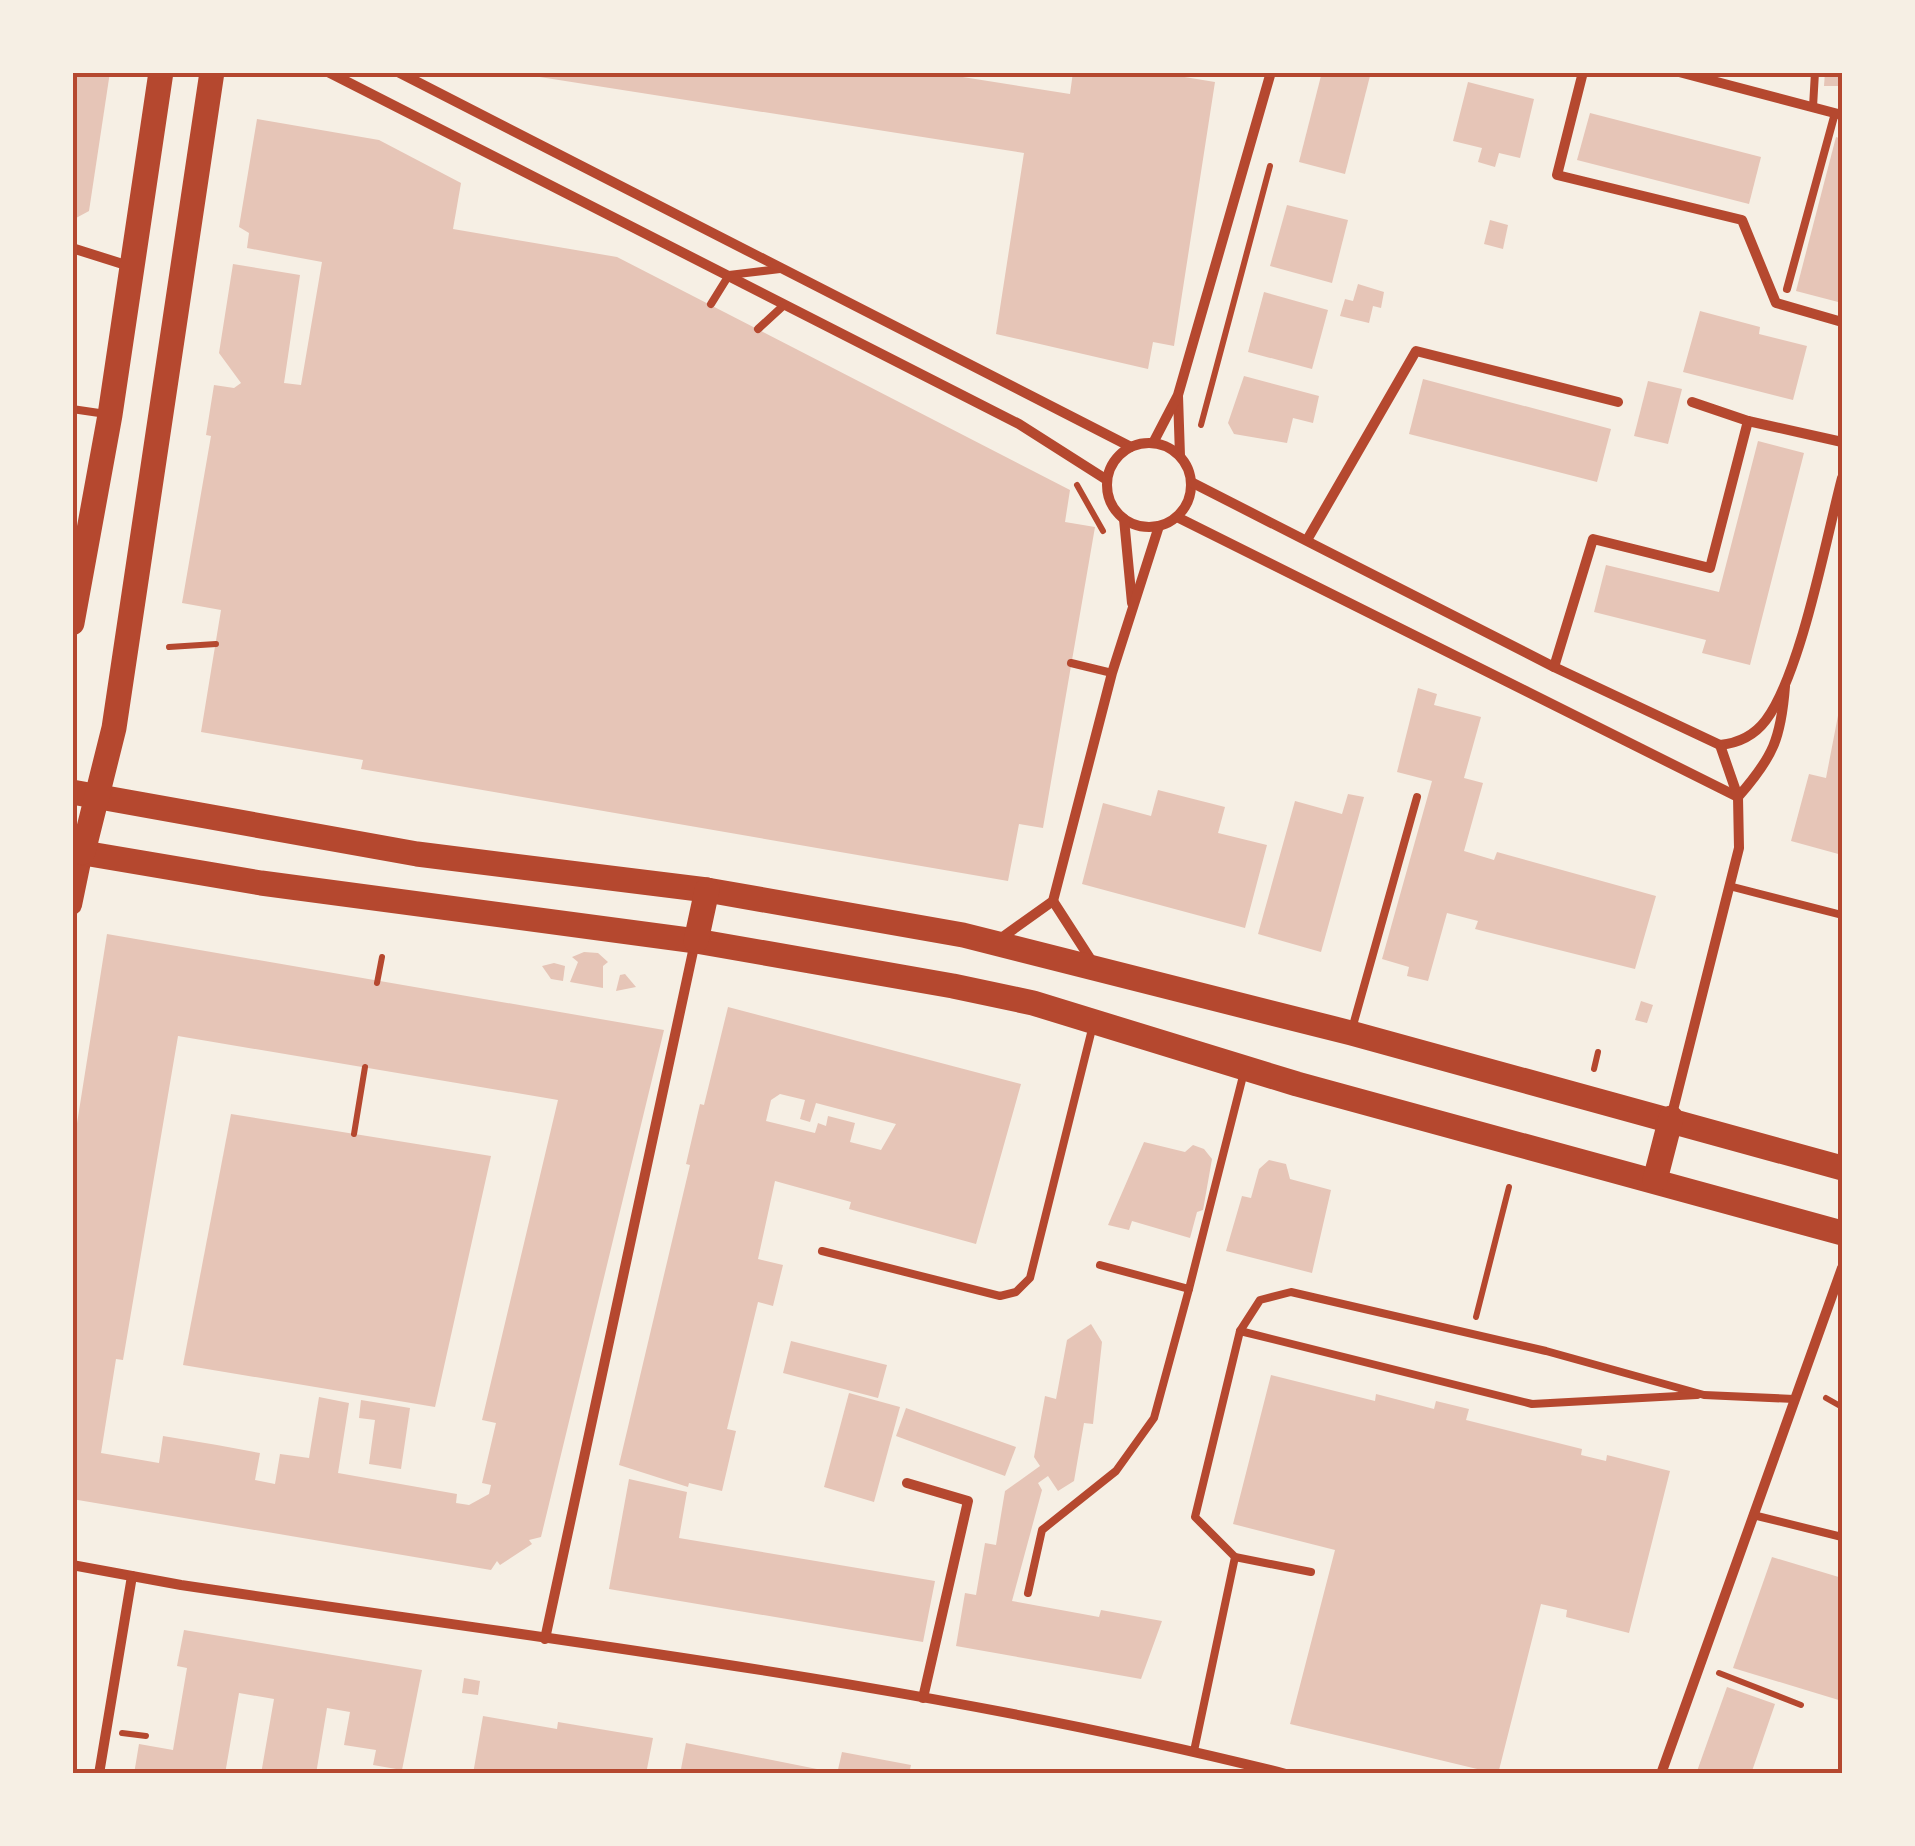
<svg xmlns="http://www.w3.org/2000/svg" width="1915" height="1846" font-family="Raleway,sans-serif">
<rect width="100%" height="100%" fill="#f6efe4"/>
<g fill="#e6c5b7" fill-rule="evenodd">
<polygon points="72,72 110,72 89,211 76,218 72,216"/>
<polygon points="508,72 931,72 1070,94 1073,72 1154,72 1215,82 1174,346 1153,342 1148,369 996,334 1024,153"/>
<polygon points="1322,72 1371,72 1345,174 1299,162"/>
<polygon points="1825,72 1842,72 1842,86 1824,86"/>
<polygon points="1468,82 1534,99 1520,158 1499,153 1495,167 1478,162 1482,148 1453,141"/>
<polygon points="1590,113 1761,157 1749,204 1577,160"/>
<polygon points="257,119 379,140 461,183 453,229 617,257 1070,490 1065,522 1095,527 1043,828 1019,824 1008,881 361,769 363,760 201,732 221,610 182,603 211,436 206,435 214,385 234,388 241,383 219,353 233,264 300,275 284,383 301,385 322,262 247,248 249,233 239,227"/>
<polygon points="1836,137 1842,139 1842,303 1796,291"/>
<polygon points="1287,205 1348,220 1332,283 1270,266"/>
<polygon points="1490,220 1508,225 1503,249 1484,244"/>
<polygon points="1358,284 1384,292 1381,308 1373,306 1369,323 1340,316 1345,299 1353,301"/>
<polygon points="1264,292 1328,310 1312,369 1248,352"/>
<polygon points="1700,311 1760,327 1759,334 1807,346 1793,400 1683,372"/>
<polygon points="1244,376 1319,396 1313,423 1293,418 1287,443 1234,434 1228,423"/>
<polygon points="1423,379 1611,429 1597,482 1409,434"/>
<polygon points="1648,381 1682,389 1668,444 1634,436"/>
<polygon points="1758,441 1804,453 1750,665 1702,653 1706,640 1594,612 1606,565 1719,592"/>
<polygon points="1418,688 1437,694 1434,705 1481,717 1464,778 1483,783 1464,851 1494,860 1497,852 1656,896 1635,969 1475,929 1478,921 1447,913 1428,981 1407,976 1409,967 1382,959 1432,781 1397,772"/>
<polygon points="1841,700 1842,700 1842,855 1791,841 1809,774 1826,778"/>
<polygon points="1158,790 1225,807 1218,833 1267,845 1245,928 1082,884 1103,803 1151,816"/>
<polygon points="1348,794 1364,797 1321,952 1258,934 1295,801 1342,814"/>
<path d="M107,934L664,1030L541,1537L529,1540L532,1544L500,1565L497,1561L491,1570L72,1499V1155ZM178,1036L558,1100L482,1420L496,1423L482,1483L491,1485L489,1494L469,1505L456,1503L457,1494L338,1473L349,1403L319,1397L309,1458L280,1454L275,1484L255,1480L260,1453L217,1445L163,1436L159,1463L101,1453L116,1359L123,1360Z"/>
<polygon points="584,952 598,953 608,962 603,966 603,988 570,982 578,962 572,957"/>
<polygon points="554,963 565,966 563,981 551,979 542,966"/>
<polygon points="625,974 636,987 616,991 620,975"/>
<polygon points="1641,1001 1653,1005 1647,1023 1635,1020"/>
<path d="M728,1007L1021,1084L976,1244L849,1209L851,1202L775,1181L758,1259L783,1265L773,1306L758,1302L727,1429L736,1431L722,1491L689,1483L688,1487L619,1465L690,1165L686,1164L700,1104L704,1105ZM780,1094L805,1100L800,1119L810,1122L816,1103L896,1124L881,1150L850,1142L855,1123L828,1116L826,1126L818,1123L815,1133L766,1121L771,1100Z"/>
<polygon points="231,1114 491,1156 435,1407 183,1365"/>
<polygon points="1144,1142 1185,1152 1193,1145 1204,1149 1212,1159 1203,1210 1197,1212 1190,1238 1132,1221 1129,1230 1108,1225"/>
<polygon points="1269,1160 1286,1164 1290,1179 1331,1190 1312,1273 1226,1251 1242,1196 1251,1198 1259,1169"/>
<polygon points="1091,1324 1102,1342 1093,1424 1084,1423 1074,1481 1058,1491 1048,1476 1038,1483 1042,1490 1012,1601 1099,1617 1101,1610 1162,1621 1141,1679 956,1646 965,1593 976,1595 985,1543 996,1545 1005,1491 1040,1466 1034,1457 1045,1396 1056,1399 1067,1340"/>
<polygon points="791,1341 887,1365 878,1398 783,1373"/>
<polygon points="1271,1375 1375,1401 1376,1394 1434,1409 1436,1401 1469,1409 1466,1420 1582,1449 1581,1455 1606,1461 1607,1455 1670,1471 1629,1633 1566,1617 1567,1610 1541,1604 1498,1774 1290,1724 1335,1550 1233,1524"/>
<polygon points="849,1393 900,1407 874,1502 824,1487"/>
<polygon points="361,1400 410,1408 401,1469 369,1464 375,1420 359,1418"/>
<polygon points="906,1408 1016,1447 1005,1476 896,1436"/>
<polygon points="629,1479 687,1492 679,1538 935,1581 923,1642 609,1589"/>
<polygon points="1772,1557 1842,1578 1842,1701 1733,1668"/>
<polygon points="184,1630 422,1670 402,1770 373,1765 376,1750 344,1745 350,1712 327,1708 316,1774 261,1774 274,1699 239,1693 225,1774 134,1774 139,1744 173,1750 187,1668 177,1666"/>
<polygon points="464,1678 480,1681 478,1695 462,1693"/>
<polygon points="1727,1687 1775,1704 1751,1774 1696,1774"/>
<polygon points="483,1716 557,1729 558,1722 653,1738 646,1774 473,1774"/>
<polygon points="686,1743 832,1772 831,1774 680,1774"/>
<polygon points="842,1752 911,1765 909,1774 837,1774"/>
</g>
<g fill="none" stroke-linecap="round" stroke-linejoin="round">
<g stroke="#b5482f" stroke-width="6">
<polyline points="1201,425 1270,166"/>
<polyline points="1077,485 1103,531"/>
<polyline points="169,647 216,644"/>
<polyline points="377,983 382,957"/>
<polyline points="1594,1069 1598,1052"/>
<polyline points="354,1134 365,1067"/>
<polyline points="1476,1317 1509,1187"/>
<polyline points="1826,1398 1842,1407"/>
<polyline points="1719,1673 1801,1705"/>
<polyline points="122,1733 146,1736"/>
</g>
<g stroke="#b5482f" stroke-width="8">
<polyline points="1813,107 1815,72"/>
<polyline points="1787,289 1835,113"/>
<polyline points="711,304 729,275 780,269"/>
<polyline points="758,329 783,306"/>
<polyline points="72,409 106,414"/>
<polyline points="1071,663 1112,673"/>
<polyline points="1729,886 1842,915"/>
<polyline points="1352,1029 1417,797"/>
<polyline points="822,1251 1000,1296 1016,1292 1030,1278 1093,1025"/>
<polyline points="1100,1265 1189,1289 1244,1072"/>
<polyline points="1240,1331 1532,1404 1697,1395"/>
<polyline points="1753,1515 1842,1537"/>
<polyline points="1235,1557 1311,1572"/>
<polyline points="1028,1593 1042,1530 1116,1471 1154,1418 1189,1289"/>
<polyline points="1194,1751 1235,1557 1195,1517 1240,1331 1260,1300 1291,1292 1546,1351 1704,1395 1794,1399"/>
</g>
<g stroke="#b5482f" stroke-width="10">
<polyline points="328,72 1019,424 1107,480"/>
<polyline points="398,72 1131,447"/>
<polyline points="1583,72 1557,175 1742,220 1776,303 1842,322"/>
<polyline points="1679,72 1842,115"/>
<polyline points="72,248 129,266"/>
<polyline points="1178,396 1180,456"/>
<polyline points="1692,402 1748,421 1842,442"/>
<circle cx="1149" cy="485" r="42"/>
<polyline points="1153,443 1178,395 1271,72"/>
<polyline points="1191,482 1554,667 1720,745"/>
<path d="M1177,517L1738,797C1773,757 1781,739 1785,686"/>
<polyline points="1124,519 1132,603"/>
<polyline points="1307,540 1416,351 1618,402"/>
<polyline points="1554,667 1593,539 1710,568 1748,421"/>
<path d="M1720,745C1739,743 1754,736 1766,720C1801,673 1826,539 1842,478"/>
<polyline points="1053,901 1093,963"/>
<polyline points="997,941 1053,901 1112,673 1159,526"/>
<polyline points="1671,1118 1739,848 1738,797 1720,745"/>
<polyline points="907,1483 968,1501 923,1698"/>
<path d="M72,1565L181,1585C550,1640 924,1683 1286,1774"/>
<polyline points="545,1639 695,942"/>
<polyline points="99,1774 132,1576"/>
<polyline points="1661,1774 1842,1268"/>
</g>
<polyline stroke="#b5482f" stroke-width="20" points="72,905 83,852"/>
<g stroke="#b5482f" stroke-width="25">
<polyline points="72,623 110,415 161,72"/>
<polyline points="72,792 417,854 707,890 963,935 1351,1033 1842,1168"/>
<polyline points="72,851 261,883 696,941 953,986 1033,1003 1297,1084 1842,1233"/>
<polyline points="83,852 114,728 212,72"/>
<polyline points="696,941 707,890"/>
<polyline points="1655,1180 1671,1118"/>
</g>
</g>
<rect width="1915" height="1846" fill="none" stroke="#f6efe4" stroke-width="150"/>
<rect x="75" y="75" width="1765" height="1696" fill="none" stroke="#b5482f" stroke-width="4"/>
</svg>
